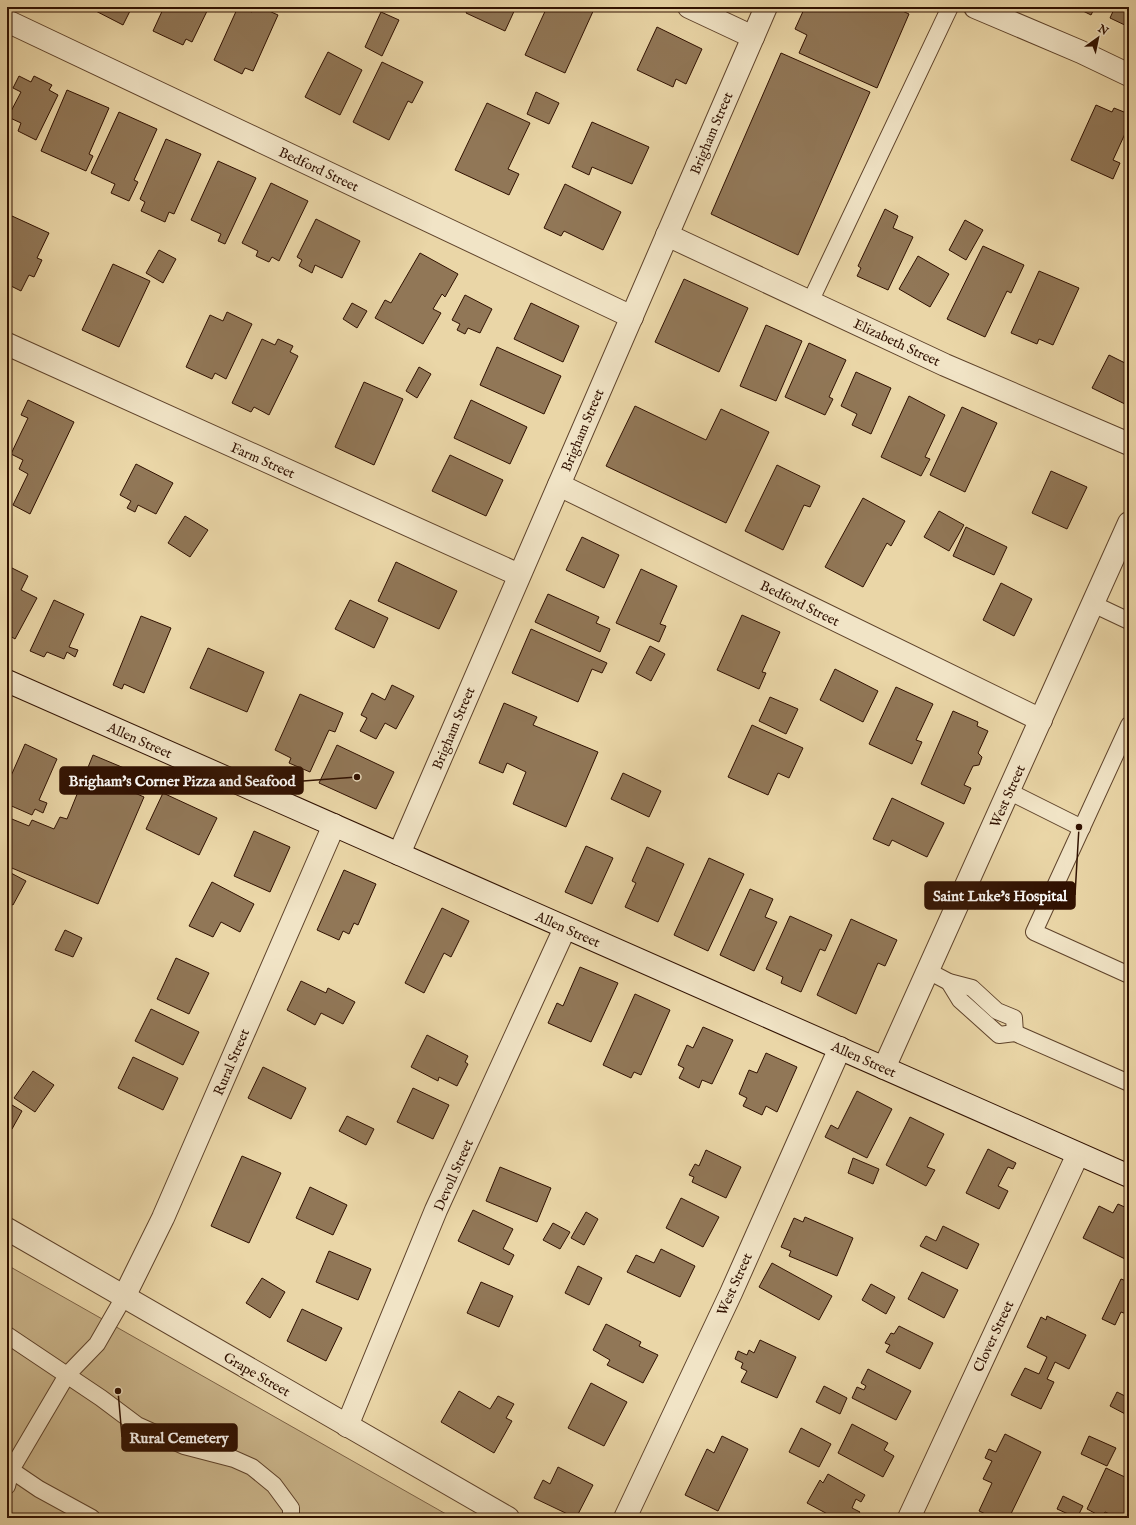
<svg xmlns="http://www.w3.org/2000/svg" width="1136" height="1525" font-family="'IM FELL English',serif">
<rect width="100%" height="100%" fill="#ead6a7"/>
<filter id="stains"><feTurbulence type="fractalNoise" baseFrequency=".005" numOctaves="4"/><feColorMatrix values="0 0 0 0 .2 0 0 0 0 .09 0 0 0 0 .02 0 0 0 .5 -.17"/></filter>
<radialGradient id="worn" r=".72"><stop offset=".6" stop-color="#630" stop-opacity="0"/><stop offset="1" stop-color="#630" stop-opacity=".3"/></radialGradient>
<polygon fill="#cab58b" stroke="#7d6346" points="7,1265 453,1518 7,1518"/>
<g fill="#917757" stroke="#301101">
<polygon points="88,7 132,7 123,25"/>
<polygon points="164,7 209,7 192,42 186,39 183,45 153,31"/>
<polygon points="238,7 252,12 255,7 260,7 278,15 253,71 245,68 242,74 214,60"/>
<polygon points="469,7 516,7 505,31 466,13"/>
<polygon points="547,7 595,7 565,73 525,55"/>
<polygon points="805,7 894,7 909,14 877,88 799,53 807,35 795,29"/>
<polygon points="1075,7 1095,7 1091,15"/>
<polygon points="1115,7 1129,7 1129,27 1110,18"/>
<polygon points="381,12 399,20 382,56 365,47"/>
<polygon points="657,27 702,49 686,84 676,79 673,87 637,70"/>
<polygon points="328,52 362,70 340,115 305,97"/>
<polygon points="781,53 870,92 798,255 711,214"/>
<polygon points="382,62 423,82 412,103 408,101 389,140 353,122"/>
<polygon points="19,76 31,82 34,76 52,85 49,90 58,95 36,140 18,131 21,123 8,117 21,92 13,88"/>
<polygon points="67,90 109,108 89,154 93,156 86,171 41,151"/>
<polygon points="536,92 559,103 549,124 527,114"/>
<polygon points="487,103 530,123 508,169 519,174 509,195 455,170"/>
<polygon points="1096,105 1112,112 1114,108 1129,114 1129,125 1113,160 1120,163 1113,179 1071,160"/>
<polygon points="119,112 157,129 134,180 138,182 129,201 111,193 115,184 91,173"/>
<polygon points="592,122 649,147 632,184 592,167 589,175 572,167"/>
<polygon points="166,139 201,154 174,214 169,212 165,222 141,211 145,202 140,199"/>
<polygon points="218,161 256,178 225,244 218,241 221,234 191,220"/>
<polygon points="271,183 308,201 279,261 272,257 269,262 256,256 258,251 242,243"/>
<polygon points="565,184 621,212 603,250 564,231 561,236 544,228"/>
<polygon points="885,209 898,216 893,228 913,237 888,290 857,276 861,268 858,266"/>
<polygon points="12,216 49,233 37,258 42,260 34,277 29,275 21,291 7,284 7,228"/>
<polygon points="316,219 360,241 342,278 315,265 312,273 299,266 302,260 297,257"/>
<polygon points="965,220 983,230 966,260 949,250"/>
<polygon points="983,246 1024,265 1011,293 1007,291 985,337 947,319"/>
<polygon points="159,250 176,259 163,283 146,273"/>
<polygon points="420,253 458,274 445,297 442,294 433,309 441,313 423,344 375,318 385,300 391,303"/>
<polygon points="918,256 949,274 930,307 899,289"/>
<polygon points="113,264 150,281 119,347 82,330"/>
<polygon points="1039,271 1079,288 1053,345 1039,339 1037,344 1011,333"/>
<polygon points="684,279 748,308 719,372 655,342"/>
<polygon points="465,295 492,309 480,333 468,328 465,334 457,330 460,324 452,320"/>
<polygon points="352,303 367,311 357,328 343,319"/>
<polygon points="531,303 579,326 563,362 514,339"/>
<polygon points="227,312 252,324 226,379 215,373 212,379 186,367 210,315 223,321"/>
<polygon points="766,325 802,341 776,401 740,386"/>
<polygon points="262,339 275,345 278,339 293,346 290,352 298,356 269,415 254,407 251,412 232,403"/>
<polygon points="809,343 846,360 829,397 833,399 825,415 785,397"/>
<polygon points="497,347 561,376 544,414 480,385"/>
<polygon points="1109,355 1129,365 1129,406 1092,388"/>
<polygon points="419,367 431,374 417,398 406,391"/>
<polygon points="856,372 891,388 871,434 852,425 857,414 841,406"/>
<polygon points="364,382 403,399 374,465 335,447"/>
<polygon points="909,396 945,415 925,457 930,459 921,476 881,457"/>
<polygon points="28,400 74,422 30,514 13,505 28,474 19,469 23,460 11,454 28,418 21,415"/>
<polygon points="471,400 527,427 510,464 454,438"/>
<polygon points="635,406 706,440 721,409 769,432 726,523 606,466"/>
<polygon points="962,407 997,423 965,492 930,475"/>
<polygon points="450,455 503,480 486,516 432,491"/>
<polygon points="136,464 173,483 156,514 138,505 135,512 127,508 131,501 120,495"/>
<polygon points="777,465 820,486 810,507 804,505 783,550 745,531"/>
<polygon points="1051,471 1087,487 1067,529 1032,513"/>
<polygon points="863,498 905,521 891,546 887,543 863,587 825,567"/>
<polygon points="939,511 964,525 949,551 924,537"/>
<polygon points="185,516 208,530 190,557 168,543"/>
<polygon points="966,527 1007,547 994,575 953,556"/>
<polygon points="582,537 619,555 604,588 566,570"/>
<polygon points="396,562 457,591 439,629 378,601"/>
<polygon points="10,567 28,576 21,590 37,598 15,639 7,634 7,572"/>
<polygon points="641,569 677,586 660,624 666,626 659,642 616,623"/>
<polygon points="1001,583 1032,599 1014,636 983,620"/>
<polygon points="548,594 599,617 596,623 610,629 600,652 535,622"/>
<polygon points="54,600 84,614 69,647 78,650 75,657 67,652 64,659 47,652 44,657 30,651"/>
<polygon points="350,600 388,618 374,648 335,629"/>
<polygon points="742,615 780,632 762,672 766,673 759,689 717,670"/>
<polygon points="141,616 171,628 144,693 124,684 122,689 113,685"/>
<polygon points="531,629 607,663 602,673 592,669 578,702 512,673"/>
<polygon points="650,646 665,654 651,681 636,673"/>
<polygon points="208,648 264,672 247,712 190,688"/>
<polygon points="835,669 878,691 863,722 820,700"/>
<polygon points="392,685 414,696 396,729 385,723 376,739 360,731 367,718 361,715 372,693 385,700"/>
<polygon points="896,687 933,704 916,740 922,742 912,764 869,744"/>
<polygon points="300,694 343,713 335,732 329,730 310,772 289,763 291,758 275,750"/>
<polygon points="770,697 798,709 786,734 759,721"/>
<polygon points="504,703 537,717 533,725 598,752 566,827 513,804 526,772 507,763 503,773 479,763"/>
<polygon points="953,711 978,722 977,726 988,731 978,753 982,757 979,765 973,766 964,785 971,788 964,804 921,784"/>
<polygon points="752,725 803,748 789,778 778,773 768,795 728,777"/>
<polygon points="25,744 57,759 39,800 47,803 43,813 35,809 32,815 7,804 7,785"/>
<polygon points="337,745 394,772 376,809 319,783"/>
<polygon points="93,755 136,773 128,790 144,797 98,904 7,866 7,817 29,826 32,820 54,829 60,817 67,819"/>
<polygon points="623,773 661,791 649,817 611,799"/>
<polygon points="163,793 217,818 199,855 146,829"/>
<polygon points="892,798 944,823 927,857 892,840 889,846 873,839"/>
<polygon points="254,831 290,847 270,892 234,876"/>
<polygon points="586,846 613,858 592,904 565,892"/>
<polygon points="647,847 684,864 658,922 625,907 636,883 632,881"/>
<polygon points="709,858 744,874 708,951 674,935"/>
<polygon points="344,870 376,884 358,925 354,923 349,934 343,931 339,940 317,930"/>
<polygon points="9,872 26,881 13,905 7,902 7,876"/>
<polygon points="212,882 254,904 240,932 221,922 213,937 189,926"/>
<polygon points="750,889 773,899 765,917 777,922 754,971 720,955"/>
<polygon points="442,908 469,921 451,957 444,953 424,993 405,983"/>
<polygon points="790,916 832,935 825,951 820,949 801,992 781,983 783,977 766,969"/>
<polygon points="851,919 897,940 885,966 878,963 856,1014 817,995"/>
<polygon points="65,930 82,938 73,957 55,950"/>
<polygon points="176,958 209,973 189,1014 157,999"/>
<polygon points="580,967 618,983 591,1042 548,1023 557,1003 563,1006"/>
<polygon points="301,981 326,993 328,988 355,1002 343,1024 321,1013 315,1025 287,1010"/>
<polygon points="635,994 670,1010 641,1075 634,1072 631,1078 603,1065"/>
<polygon points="151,1009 199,1032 183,1065 135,1041"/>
<polygon points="703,1027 733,1040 712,1084 702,1080 699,1088 679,1078 684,1068 678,1065 687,1045 693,1048"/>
<polygon points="427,1035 468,1056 465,1062 468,1064 457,1086 439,1077 438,1081 411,1067"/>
<polygon points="766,1053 797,1067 777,1112 766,1106 762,1115 743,1106 747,1098 739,1094 749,1070 757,1073"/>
<polygon points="133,1057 178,1078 163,1110 118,1088"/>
<polygon points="263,1067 306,1088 291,1119 248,1098"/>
<polygon points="33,1071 54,1085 35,1112 14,1098"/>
<polygon points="413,1088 449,1105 433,1139 397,1122"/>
<polygon points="857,1091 892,1109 867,1158 825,1137 831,1125 838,1129"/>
<polygon points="7,1102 22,1111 12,1129 7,1126"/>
<polygon points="347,1116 374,1129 366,1145 339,1131"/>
<polygon points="910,1117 944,1134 927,1167 935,1170 926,1186 886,1165"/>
<polygon points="988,1149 1016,1163 1013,1169 1008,1167 998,1186 1008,1191 999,1209 966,1193"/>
<polygon points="706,1150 741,1167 726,1198 692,1182 694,1177 689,1175 695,1164 699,1166"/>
<polygon points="242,1156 281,1173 249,1243 211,1226"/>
<polygon points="853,1158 879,1169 873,1184 848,1173"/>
<polygon points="500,1167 551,1188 537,1222 486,1201"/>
<polygon points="310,1187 347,1205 333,1235 296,1218"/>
<polygon points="681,1198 719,1217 703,1247 666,1228"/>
<polygon points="1118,1204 1129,1209 1129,1261 1083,1238 1099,1206 1113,1213"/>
<polygon points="473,1210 513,1229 503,1249 514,1255 509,1265 458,1241"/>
<polygon points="586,1212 598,1219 584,1245 571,1238"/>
<polygon points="805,1217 853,1238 837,1276 789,1256 791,1251 781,1247 794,1218 803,1222"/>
<polygon points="553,1223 570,1232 560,1249 543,1240"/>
<polygon points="943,1226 979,1244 967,1269 920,1246 926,1236 936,1241"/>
<polygon points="661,1249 695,1266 680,1297 627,1272 636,1255 654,1263"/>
<polygon points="329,1251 371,1269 358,1300 316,1282"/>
<polygon points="772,1263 832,1296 819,1320 759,1287"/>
<polygon points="578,1266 602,1278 589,1305 565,1293"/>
<polygon points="922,1272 958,1290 944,1318 908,1299"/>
<polygon points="262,1278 285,1292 270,1318 246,1303"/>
<polygon points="1121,1279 1129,1282 1129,1315 1121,1312 1115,1325 1102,1319"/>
<polygon points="481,1282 513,1296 499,1327 467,1313"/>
<polygon points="871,1284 895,1297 886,1314 862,1300"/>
<polygon points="302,1309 342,1328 326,1361 287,1341"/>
<polygon points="1047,1316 1086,1335 1069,1369 1055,1362 1047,1379 1054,1382 1041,1409 1011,1395 1025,1368 1039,1374 1047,1357 1027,1347 1041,1317 1046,1320"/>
<polygon points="606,1324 641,1342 639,1346 658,1355 643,1383 607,1365 610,1360 593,1350"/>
<polygon points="899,1326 933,1343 920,1369 886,1352 890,1345 885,1343 891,1333 894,1334"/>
<polygon points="760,1340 796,1357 777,1398 741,1382 747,1371 741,1368 743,1363 735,1359 738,1351 747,1355 749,1350 754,1353"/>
<polygon points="868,1369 911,1391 896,1420 852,1398 857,1387 864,1390 866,1386 861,1383"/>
<polygon points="591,1383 627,1402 604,1446 568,1428"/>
<polygon points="824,1386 847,1398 840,1414 816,1402"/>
<polygon points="459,1391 490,1409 498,1396 514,1404 506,1418 512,1421 494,1453 441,1422"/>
<polygon points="1117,1392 1129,1398 1129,1416 1110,1406"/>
<polygon points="852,1424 888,1443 884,1450 894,1456 883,1477 838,1453"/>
<polygon points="801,1428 831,1444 819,1467 789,1452"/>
<polygon points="1005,1434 1041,1452 1009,1518 994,1518 979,1511 992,1483 983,1479 992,1461 985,1458 989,1449 996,1452"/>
<polygon points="722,1436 748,1449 718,1511 685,1495 707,1449 714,1453"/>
<polygon points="1089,1436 1116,1448 1107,1466 1081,1454"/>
<polygon points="558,1467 593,1485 576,1518 534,1498 543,1480 550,1484"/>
<polygon points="1106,1468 1129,1479 1129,1518 1118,1518 1105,1512 1102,1517 1087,1509"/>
<polygon points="828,1474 865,1495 861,1502 856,1499 852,1508 860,1512 856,1518 835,1518 807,1503 820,1480 823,1483"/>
<polygon points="1063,1496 1083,1506 1077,1518 1057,1509"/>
</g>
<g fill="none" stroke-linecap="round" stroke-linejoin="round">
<g stroke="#5e422a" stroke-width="18">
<g id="lane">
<polyline points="810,302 950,7"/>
<polyline points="1093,604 1129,621"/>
<polyline points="1129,725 1034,932 1129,975"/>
<polyline points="1008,791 1082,828"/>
<polyline points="928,971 949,982 972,988 997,1011 1014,1018 1015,1033"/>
<polyline points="949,982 960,1000 999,1035 1015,1033 1129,1083"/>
<polyline points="7,1335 101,1398 137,1425 184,1446 234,1459 252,1467 274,1485 291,1508 291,1518"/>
<polyline points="7,1473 11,1470 7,1486"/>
<polyline points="92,1518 39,1489 11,1470 67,1375 97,1344 124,1297"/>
</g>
</g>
<g stroke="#5e422a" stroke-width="24">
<g id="street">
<polyline points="689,7 753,37"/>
<polyline points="975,7 1081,52 1129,75"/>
<polyline points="7,21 632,317"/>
<polyline points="667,235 945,365 1129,444"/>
<polyline points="7,344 519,575"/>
<polyline points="559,485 1041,720"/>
<polyline points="399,854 766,7"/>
<polyline points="884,1068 1129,523"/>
<polyline points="7,1229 508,1518"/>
<polyline points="124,1297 163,1218 334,825"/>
<polyline points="347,1426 436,1210 565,928"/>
<polyline points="625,1518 731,1293 840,1048"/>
<polyline points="909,1518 1078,1154"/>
</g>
</g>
<g stroke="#301101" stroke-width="24">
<polyline id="secondary" points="7,681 1129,1176"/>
</g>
<use href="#lane" stroke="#f1e4c6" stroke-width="16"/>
<use href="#street" stroke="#f1e4c6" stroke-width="22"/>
<use href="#secondary" stroke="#f1e4c6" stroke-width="22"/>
</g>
<g text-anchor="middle" stroke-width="3" stroke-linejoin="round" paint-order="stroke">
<g font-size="14" fill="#301101" stroke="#f1e4c6">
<text transform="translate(711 133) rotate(-67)" y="5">Brigham Street</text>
<text transform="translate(319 169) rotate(25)" y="5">Bedford Street</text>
<text transform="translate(897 342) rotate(25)" y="5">Elizabeth Street</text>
<text transform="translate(582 430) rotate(-67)" y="5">Brigham Street</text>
<text transform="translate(263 460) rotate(24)" y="5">Farm Street</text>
<text transform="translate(800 603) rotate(26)" y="5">Bedford Street</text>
<text transform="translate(453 728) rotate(-67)" y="5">Brigham Street</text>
<text transform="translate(140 740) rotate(24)" y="5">Allen Street</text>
<text transform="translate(1007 796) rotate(-66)" y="5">West Street</text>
<text transform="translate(568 929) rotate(24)" y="5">Allen Street</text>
<text transform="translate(864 1059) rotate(24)" y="5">Allen Street</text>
<text transform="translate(231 1062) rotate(-67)" y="5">Rural Street</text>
<text transform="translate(453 1175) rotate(-66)" y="5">Devoll Street</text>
<text transform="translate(734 1284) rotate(-66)" y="5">West Street</text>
<text transform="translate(993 1336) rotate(-65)" y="5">Clover Street</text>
<text transform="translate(257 1374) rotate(30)" y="5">Grape Street</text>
</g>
</g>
<path fill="none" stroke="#301101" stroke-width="1.5" d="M357 777L303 781M1079 827L1075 895M118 1391L122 1437"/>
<g fill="#301101" stroke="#f1e4c6" stroke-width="1.5">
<circle cx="357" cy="777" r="4"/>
<circle cx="1079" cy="827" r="4"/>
<circle cx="118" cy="1391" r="4"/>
</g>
<g fill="#301101" stroke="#301101" stroke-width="1.5">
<rect x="60" y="767" width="243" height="27" rx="4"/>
<rect x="925" y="882" width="150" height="27" rx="4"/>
<rect x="122" y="1424" width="115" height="27" rx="4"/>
</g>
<g font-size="15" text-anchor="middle" font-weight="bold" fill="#fff">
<text x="182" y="786">Brigham's Corner Pizza and Seafood</text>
<text x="1000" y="901">Saint Luke's Hospital</text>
<text x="179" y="1443">Rural Cemetery</text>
</g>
<rect width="1136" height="1525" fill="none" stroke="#ead6a7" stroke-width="24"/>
<rect x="8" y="8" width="1120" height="1509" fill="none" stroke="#301101" stroke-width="2"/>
<rect x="12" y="12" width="1112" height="1501" fill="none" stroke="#301101"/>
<g transform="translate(1098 38) rotate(33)" stroke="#f1e4c6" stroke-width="3" paint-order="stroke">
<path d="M0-3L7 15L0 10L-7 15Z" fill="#301101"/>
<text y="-6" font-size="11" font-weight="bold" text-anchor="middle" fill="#301101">N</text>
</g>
<rect width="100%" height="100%" filter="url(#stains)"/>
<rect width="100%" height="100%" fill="url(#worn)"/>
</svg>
